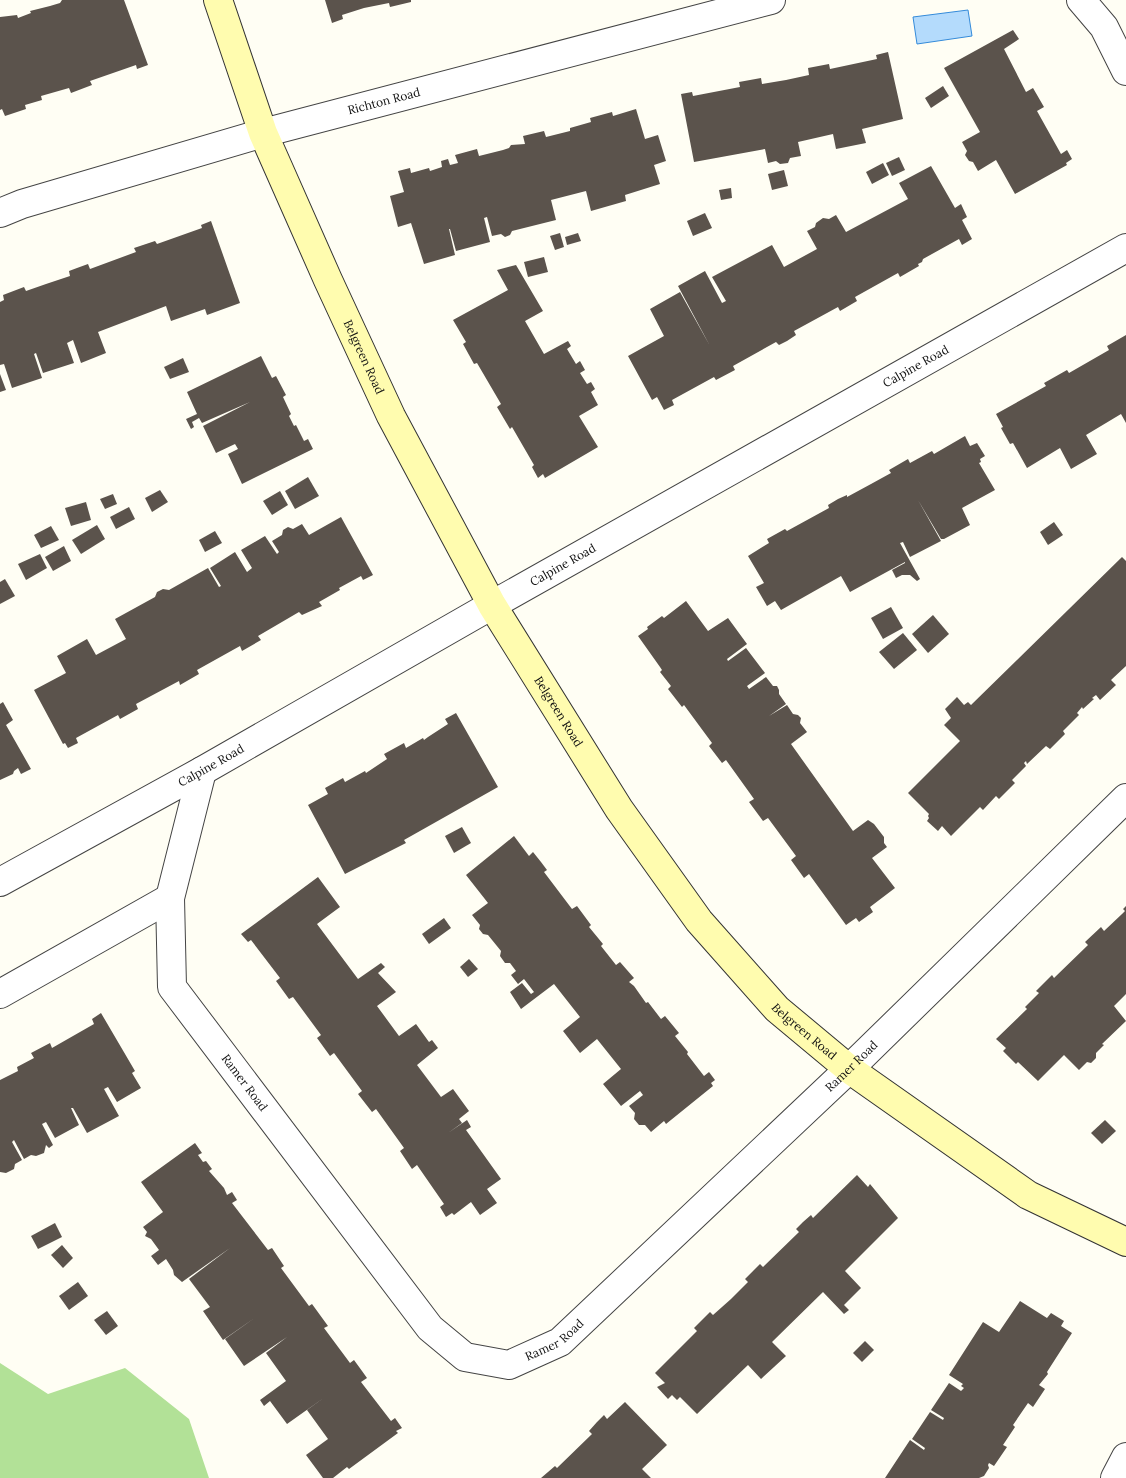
<svg xmlns="http://www.w3.org/2000/svg" width="1126" height="1478" font-family="Lora,serif">
<rect width="100%" height="100%" fill="#fffef4"/>
<polygon fill="#b2e197" points="0,1363 48,1394 125,1368 189,1419 209,1478 0,1478"/>
<polygon fill="#b4dbfc" stroke="#348bda" points="968,10 972,36 917,44 913,17"/>
<g fill="#5b534c">
<polygon points="62,0 124,0 148,65 137,69 136,65 90,81 92,85 71,93 69,88 41,96 42,100 25,105 26,109 5,116 2,109 0,110 0,17 17,15 18,18 31,13 30,11 50,6 60,3"/>
<polygon points="325,0 411,0 411,2 390,7 389,3 364,8 342,15 343,19 332,23"/>
<polygon points="1013,30 1019,39 1004,49 1026,92 1033,88 1044,107 1037,111 1061,154 1067,150 1072,159 1066,163 1067,165 1015,194 996,160 978,171 973,162 969,161 965,155 967,151 962,142 980,132 944,68"/>
<polygon points="888,52 903,119 862,129 866,143 836,149 833,134 798,142 801,156 790,158 788,163 780,164 776,161 768,163 765,149 694,162 681,94 692,92 693,96 740,87 739,82 761,78 762,84 786,80 809,75 808,68 829,64 830,69 877,59 876,55"/>
<polygon points="943,86 949,96 931,108 925,98"/>
<polygon points="636,109 645,139 658,135 666,161 654,165 660,184 625,195 626,201 591,211 586,191 551,200 556,220 512,231 510,235 505,237 501,234 492,236 487,217 484,218 490,242 456,251 450,229 449,229 455,255 424,264 411,223 398,227 390,196 404,192 398,171 410,168 411,173 429,168 430,171 442,167 441,161 448,159 450,165 458,163 455,155 477,149 479,156 503,150 509,148 511,145 525,144 523,136 544,131 546,137 570,131 570,128 591,122 590,118 612,112 613,116"/>
<polygon points="899,157 905,170 892,176 886,163"/>
<polygon points="883,163 889,175 872,184 866,172"/>
<polygon points="931,166 955,208 961,204 967,217 962,220 972,239 962,245 959,239 923,259 922,262 918,264 919,266 900,277 898,273 855,297 857,301 840,311 838,307 794,331 796,335 787,341 779,345 776,342 733,366 735,370 716,380 714,377 672,400 674,405 664,410 657,397 652,400 628,356 664,336 650,309 680,292 710,346 678,286 705,271 722,303 726,301 712,277 772,245 784,267 817,249 807,231 815,227 816,223 823,218 829,219 836,215 846,232 908,199 899,183"/>
<polygon points="784,170 788,186 772,190 768,174"/>
<polygon points="731,188 732,198 721,200 719,190"/>
<polygon points="705,213 712,228 693,236 687,221"/>
<polygon points="211,221 240,303 207,315 205,309 171,321 166,306 98,332 106,353 81,363 73,340 67,343 74,363 43,373 36,353 34,354 42,378 12,388 4,364 0,365 0,302 4,300 3,295 24,287 26,291 46,284 70,276 69,271 77,268 88,264 90,269 136,252 134,248 155,241 157,244 202,228 201,225"/>
<polygon points="560,233 564,247 555,250 550,236"/>
<polygon points="578,233 581,241 567,245 565,237"/>
<polygon points="544,257 548,272 528,277 524,262"/>
<polygon points="516,265 543,311 525,321 544,354 568,341 571,346 567,349 576,364 580,361 585,370 580,373 587,384 591,382 595,389 591,392 598,405 579,416 598,447 545,478 543,474 538,478 532,467 534,465 512,427 510,429 497,407 501,404 477,363 474,364 463,344 466,342 453,320 508,290 497,270"/>
<polygon points="1126,335 1126,423 1121,414 1086,435 1097,454 1071,469 1060,448 1027,468 1013,443 1010,444 1001,428 1003,427 996,414 1046,386 1044,383 1067,370 1069,373 1109,350 1107,346"/>
<polygon points="261,356 272,378 276,376 286,395 283,397 291,414 289,416 294,426 296,425 304,441 308,439 313,449 242,484 228,454 238,449 235,444 216,453 203,426 250,402 202,423 199,418 192,422 194,427 191,429 186,419 197,414 187,392"/>
<polygon points="183,358 189,372 170,379 164,367"/>
<polygon points="0,374 6,390 0,392"/>
<polygon points="965,436 970,446 977,443 985,456 980,459 981,462 979,463 995,490 962,508 970,525 944,539 941,539 918,500 941,541 910,557 903,542 900,543 920,579 917,581 910,575 902,575 896,578 892,570 905,563 905,562 850,592 841,576 781,610 775,601 767,606 756,587 764,583 748,556 769,543 767,539 785,529 787,531 829,508 828,505 838,499 847,495 847,497 871,484 891,473 889,470 908,459 910,463 932,451 934,454"/>
<polygon points="308,477 319,496 295,509 285,491"/>
<polygon points="160,490 168,502 152,512 145,498"/>
<polygon points="280,491 288,505 272,515 263,501"/>
<polygon points="113,494 117,504 105,509 100,499"/>
<polygon points="86,502 91,520 71,526 65,508"/>
<polygon points="129,507 135,519 116,529 110,517"/>
<polygon points="341,517 373,575 363,580 361,576 339,588 340,590 319,602 322,606 302,615 299,612 258,636 261,640 242,651 240,646 197,670 199,674 180,685 179,681 136,704 138,709 120,719 118,715 76,738 78,743 68,748 65,743 63,744 34,690 66,673 57,656 87,639 96,655 126,639 115,619 155,597 157,592 163,589 169,590 208,568 219,587 221,586 210,568 235,552 247,572 252,568 241,550 265,536 277,554 279,552 272,541 282,535 283,530 288,527 293,529 302,524 309,535"/>
<polygon points="1054,522 1063,535 1048,545 1040,532"/>
<polygon points="97,525 105,539 81,554 72,540"/>
<polygon points="51,526 59,540 41,548 34,535"/>
<polygon points="215,531 222,543 205,552 199,540"/>
<polygon points="64,546 71,561 53,571 45,557"/>
<polygon points="40,554 47,568 26,580 18,564"/>
<polygon points="1122,557 1126,561 1126,666 1111,680 1116,685 1100,700 1096,695 1092,698 1094,699 1083,709 1082,707 1077,713 1079,715 1063,731 1065,734 1050,749 1046,746 1027,764 1026,761 1024,763 1026,766 1012,780 1015,783 999,799 996,796 983,810 980,807 951,836 942,826 938,831 927,821 929,818 928,816 929,814 908,793 960,741 944,725 951,718 945,709 957,697 964,705 968,702 971,705"/>
<polygon points="5,579 15,596 0,604 0,582"/>
<polygon points="686,601 708,631 728,618 747,644 727,659 728,661 746,648 765,673 747,686 749,689 766,677 773,686 777,686 779,690 779,694 786,704 769,716 787,705 793,714 798,715 801,718 800,723 807,732 791,744 853,831 868,820 874,824 884,837 884,843 887,847 872,858 895,888 870,907 873,912 859,922 856,918 846,925 809,874 804,878 791,860 796,856 768,818 763,821 749,802 754,799 726,760 722,763 709,746 712,743 684,705 682,707 668,689 671,686 660,672 662,670 660,667 638,636 648,629 647,627 662,616 664,618"/>
<polygon points="891,607 903,628 883,639 871,618"/>
<polygon points="933,615 949,634 928,653 912,634"/>
<polygon points="903,633 917,650 894,669 879,652"/>
<polygon points="3,702 13,720 6,725 31,769 21,774 18,768 14,771 13,774 0,780 0,704"/>
<polygon points="456,713 498,787 404,840 406,843 345,874 308,805 328,794 325,788 343,778 345,782 365,771 366,773 387,759 384,754 404,743 406,748 423,738 424,740 428,737 448,724 445,719"/>
<polygon points="462,827 471,843 454,853 445,836"/>
<polygon points="514,836 529,856 533,852 541,862 547,870 544,872 572,909 577,906 591,925 589,927 603,944 601,946 616,965 620,962 634,978 629,982 634,986 646,1003 648,1002 661,1019 665,1016 679,1033 675,1036 688,1052 687,1054 704,1076 709,1072 715,1080 711,1083 713,1086 666,1124 664,1121 651,1132 645,1125 639,1125 634,1119 635,1113 629,1106 643,1095 640,1091 621,1106 603,1084 621,1069 597,1039 580,1053 563,1031 580,1017 554,984 521,1009 510,992 522,983 531,994 534,992 524,979 518,984 511,975 516,971 510,963 505,963 500,956 501,951 488,935 483,934 479,929 480,925 472,915 488,903 466,875"/>
<polygon points="318,877 340,907 317,924 358,979 381,963 385,967 378,973 396,992 377,1006 399,1036 416,1024 429,1042 432,1040 438,1048 417,1065 441,1097 453,1089 469,1111 459,1119 462,1123 448,1133 467,1120 471,1127 466,1130 501,1179 487,1189 497,1203 480,1215 471,1202 454,1215 452,1213 446,1217 440,1207 444,1204 417,1165 412,1169 400,1151 404,1148 376,1109 372,1112 358,1094 362,1091 334,1053 330,1056 317,1038 321,1035 293,997 289,999 276,981 280,978 251,940 248,942 241,934"/>
<polygon points="1126,906 1126,994 1114,1006 1126,1021 1102,1044 1104,1045 1096,1053 1096,1058 1091,1063 1087,1062 1079,1070 1064,1055 1038,1081 1018,1062 1016,1064 1003,1051 1006,1048 996,1039 1027,1009 1025,1007 1039,993 1036,991 1052,975 1054,978 1088,945 1085,942 1101,927 1104,931 1122,914 1125,911 1123,909"/>
<polygon points="444,918 451,928 429,944 422,934"/>
<polygon points="469,959 478,969 468,977 460,967"/>
<polygon points="101,1013 135,1071 132,1073 141,1088 117,1102 108,1087 104,1089 119,1116 87,1133 73,1108 71,1108 79,1125 55,1138 46,1122 42,1124 53,1145 49,1148 46,1145 44,1153 36,1156 31,1155 24,1159 14,1140 12,1142 22,1160 15,1164 14,1169 6,1173 0,1172 0,1080 18,1071 17,1067 34,1058 31,1053 50,1043 52,1048 94,1024 92,1019"/>
<polygon points="1105,1120 1116,1131 1102,1144 1091,1133"/>
<polygon points="195,1143 202,1153 198,1155 203,1162 206,1161 212,1169 209,1171 224,1188 227,1195 232,1192 237,1200 232,1203 268,1250 272,1248 284,1266 281,1268 309,1306 312,1304 328,1326 324,1328 350,1363 354,1360 362,1371 367,1378 361,1382 391,1421 395,1418 402,1428 396,1431 398,1433 349,1469 347,1467 333,1478 323,1478 306,1455 328,1439 307,1410 325,1397 287,1424 270,1401 264,1406 260,1400 286,1381 266,1353 287,1337 244,1366 225,1339 256,1317 223,1340 203,1311 210,1307 189,1279 230,1248 182,1282 174,1275 173,1270 166,1259 158,1265 151,1256 159,1250 151,1239 145,1236 147,1232 143,1227 163,1212 141,1182"/>
<polygon points="857,1175 868,1187 870,1184 898,1218 845,1271 861,1288 844,1305 849,1310 844,1314 823,1292 772,1342 786,1356 761,1379 748,1365 697,1414 680,1397 677,1400 672,1395 668,1399 657,1387 665,1383 655,1373 697,1331 694,1328 710,1312 713,1315 731,1299 748,1282 745,1279 760,1264 763,1267 799,1232 796,1229 803,1222 811,1215 813,1218"/>
<polygon points="55,1223 62,1237 38,1249 31,1236"/>
<polygon points="62,1245 73,1258 63,1268 51,1255"/>
<polygon points="78,1282 88,1296 69,1310 59,1296"/>
<polygon points="1020,1301 1047,1318 1051,1313 1064,1321 1061,1326 1072,1333 1047,1372 1048,1374 1039,1385 1045,1389 1033,1407 1028,1403 1013,1425 1015,1427 1003,1445 1007,1447 994,1466 989,1463 988,1465 989,1468 984,1476 979,1478 885,1478 910,1440 924,1450 925,1448 912,1439 930,1412 943,1420 944,1418 931,1410 949,1383 961,1391 964,1388 961,1386 963,1384 949,1375 983,1322 999,1332"/>
<polygon points="107,1311 118,1326 106,1335 94,1320"/>
<polygon points="865,1341 874,1350 862,1362 853,1353"/>
<polygon points="625,1402 667,1445 642,1469 651,1478 541,1478 555,1466 557,1468 592,1434 589,1431 597,1422 604,1415 607,1419"/>
</g>
<g fill="none" stroke-linecap="round" stroke-linejoin="round">
<g stroke="#444" stroke-width="30">
<g id="street">
<polyline points="1081,0 1104,27 1126,71"/>
<path id="s1" d="M0,213L22,204L263,133L771,0"/>
<path id="s2" d="M202,771L170,898L172,987L430,1328L465,1357L509,1365L560,1342L849,1069L1126,798"/>
<path id="s3" d="M0,882L202,771L492,605L1126,248"/>
<polyline points="0,994 170,898"/>
<polyline points="1115,1478 1126,1457"/>
</g>
</g>
<g stroke="#333" stroke-width="30">
<g id="secondary">
<path id="s4" d="M218,0L263,133L328,280L391,416L492,605L619,809L699,921L777,1009L849,1069L1028,1195L1126,1242"/>
</g>
</g>
<use href="#street" stroke="#fff" stroke-width="28"/>
<use href="#secondary" stroke="#fffcaf" stroke-width="28"/>
</g>
<g text-anchor="middle" stroke-width="5" stroke-linejoin="round" paint-order="stroke">
<g font-size="12" fill="#111" stroke="#fff">
<text dy="4" stroke="none"><textPath href="#s1" startOffset="400">Richton Road</textPath></text>
<text dy="4" stroke="none"><textPath href="#s4" startOffset="386">Belgreen Road</textPath></text>
<text dy="4" stroke="none"><textPath href="#s3" startOffset="1051">Calpine Road</textPath></text>
<text dy="4" stroke="none"><textPath href="#s3" startOffset="646">Calpine Road</textPath></text>
<text dy="4" stroke="none"><textPath href="#s4" startOffset="791">Belgreen Road</textPath></text>
<text dy="4" stroke="none"><textPath href="#s3" startOffset="241">Calpine Road</textPath></text>
<text dy="4" stroke="none"><textPath href="#s4" startOffset="1196">Belgreen Road</textPath></text>
<text dy="4" stroke="none"><textPath href="#s2" startOffset="1195">Ramer Road</textPath></text>
<text dy="4" stroke="none"><textPath href="#s2" startOffset="340">Ramer Road</textPath></text>
<text dy="4" stroke="none"><textPath href="#s2" startOffset="790">Ramer Road</textPath></text>
</g>
</g>
</svg>
